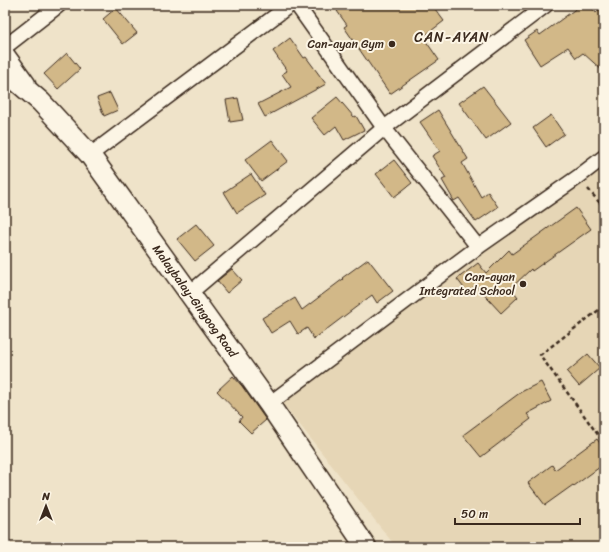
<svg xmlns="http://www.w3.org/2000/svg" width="609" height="552" font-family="Sriracha,sans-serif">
<rect width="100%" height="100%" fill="#efe3c9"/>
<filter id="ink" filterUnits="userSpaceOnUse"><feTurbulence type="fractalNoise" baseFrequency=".025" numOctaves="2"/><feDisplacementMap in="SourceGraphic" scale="8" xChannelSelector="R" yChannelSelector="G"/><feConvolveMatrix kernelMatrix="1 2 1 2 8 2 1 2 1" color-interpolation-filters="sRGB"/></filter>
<g filter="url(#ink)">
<polygon fill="#e6d6b6" points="604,166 604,547 396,547 281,401"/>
<g fill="#d2b888" stroke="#3b2a1e">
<polygon points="345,5 432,5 444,21 423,37 439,60 390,94 344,27 347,25 337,11"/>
<polygon points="581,5 590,5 596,13 604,5 604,72 583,53 576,58 568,47 540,65 524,40 537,31 540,35"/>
<polygon points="116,8 137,33 123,44 103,19"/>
<polygon points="290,38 304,58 306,57 326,84 265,117 258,104 291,87 282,74 287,71 273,51"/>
<polygon points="67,53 80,69 58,89 44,74"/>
<polygon points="483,86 511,122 486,140 459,103"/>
<polygon points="110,93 118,110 104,116 97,98"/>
<polygon points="337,97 354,117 356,116 364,130 344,140 336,126 325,135 311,118"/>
<polygon points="238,98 243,120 230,122 226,100"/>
<polygon points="438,110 468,159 462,163 481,197 488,192 498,207 476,222 459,198 454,201 442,180 446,178 432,156 440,151 420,122"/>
<polygon points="551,115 564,134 546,147 533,128"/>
<polygon points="272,140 288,161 261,181 245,160"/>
<polygon points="394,160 412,183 394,197 376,174"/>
<polygon points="251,174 265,195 237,213 224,192"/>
<polygon points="576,208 591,229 532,271 531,269 511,288 518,297 501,313 476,286 467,292 457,279 478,263 486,273 509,250 512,254"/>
<polygon points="196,224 214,246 195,261 177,239"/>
<polygon points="368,259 393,291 377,303 372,295 314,339 307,328 298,334 290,321 271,333 262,318 295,298 302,310 343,279 342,278"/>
<polygon points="232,269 242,280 227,293 217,281"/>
<polygon points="588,354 600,368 579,386 567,372"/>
<polygon points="233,376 242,386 266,420 251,433 239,421 242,417 217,391"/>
<polygon points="541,382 551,401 527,414 531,419 481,457 463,435 521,392"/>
<polygon points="597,439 604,449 604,464 574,486 573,485 545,505 528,483 552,465 555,470"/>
</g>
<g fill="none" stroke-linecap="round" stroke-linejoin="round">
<g stroke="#3b2a1e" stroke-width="17">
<g id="street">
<polyline points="297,5 384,128 478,247"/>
<polyline points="5,47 59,5"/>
<polyline points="5,51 28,83"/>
<polyline points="90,155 290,5"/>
<polyline points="190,293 384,128 546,5"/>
<polyline points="269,404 478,247 578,177 604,157"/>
</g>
</g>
<g stroke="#3b2a1e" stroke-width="23">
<polyline id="secondary" points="5,71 41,102 90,155 269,404 366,547"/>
</g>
<g stroke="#3b2a1e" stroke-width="2.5" stroke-dasharray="4 3" stroke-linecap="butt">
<polyline points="588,189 604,208"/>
<polyline points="604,306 540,355 604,443"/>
</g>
<use href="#street" stroke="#fcf5e5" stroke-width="14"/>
<use href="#secondary" stroke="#fcf5e5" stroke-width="20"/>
</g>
</g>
<g fill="#3b2a1e" stroke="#fcf5e5" stroke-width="1.5">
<circle cx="392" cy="44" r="4"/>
<circle cx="523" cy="284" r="4"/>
</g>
<g text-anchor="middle" stroke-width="4" stroke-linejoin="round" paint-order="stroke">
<g font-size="12" fill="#3b2a1e" stroke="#fcf5e5" text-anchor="end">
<text x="384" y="48">Can-ayan Gym</text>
<text x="515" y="281">Can-ayan<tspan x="515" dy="14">Integrated School</tspan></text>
</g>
<g font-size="12" fill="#3b2a1e" stroke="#fcf5e5">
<text transform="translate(195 301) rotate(54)" y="4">Malaybalay-Gingoog Road</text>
</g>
<g font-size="14" letter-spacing="1" fill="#3b2a1e" stroke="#fcf5e5">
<text x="452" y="42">CAN-AYAN</text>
</g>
</g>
<rect width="609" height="552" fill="none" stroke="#fcf5e5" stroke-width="20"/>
<rect x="10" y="10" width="589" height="532" fill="none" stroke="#3b2a1e" stroke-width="1.5" filter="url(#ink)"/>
<g transform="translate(46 506)" stroke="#fcf5e5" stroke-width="3" paint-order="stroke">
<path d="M0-3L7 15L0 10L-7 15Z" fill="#3b2a1e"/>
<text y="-6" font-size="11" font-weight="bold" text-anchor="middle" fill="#3b2a1e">N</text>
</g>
<path d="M455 518v6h125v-6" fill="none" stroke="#3b2a1e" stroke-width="2"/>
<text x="461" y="518" font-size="12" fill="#3b2a1e" stroke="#fcf5e5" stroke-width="3" paint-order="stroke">50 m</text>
</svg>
